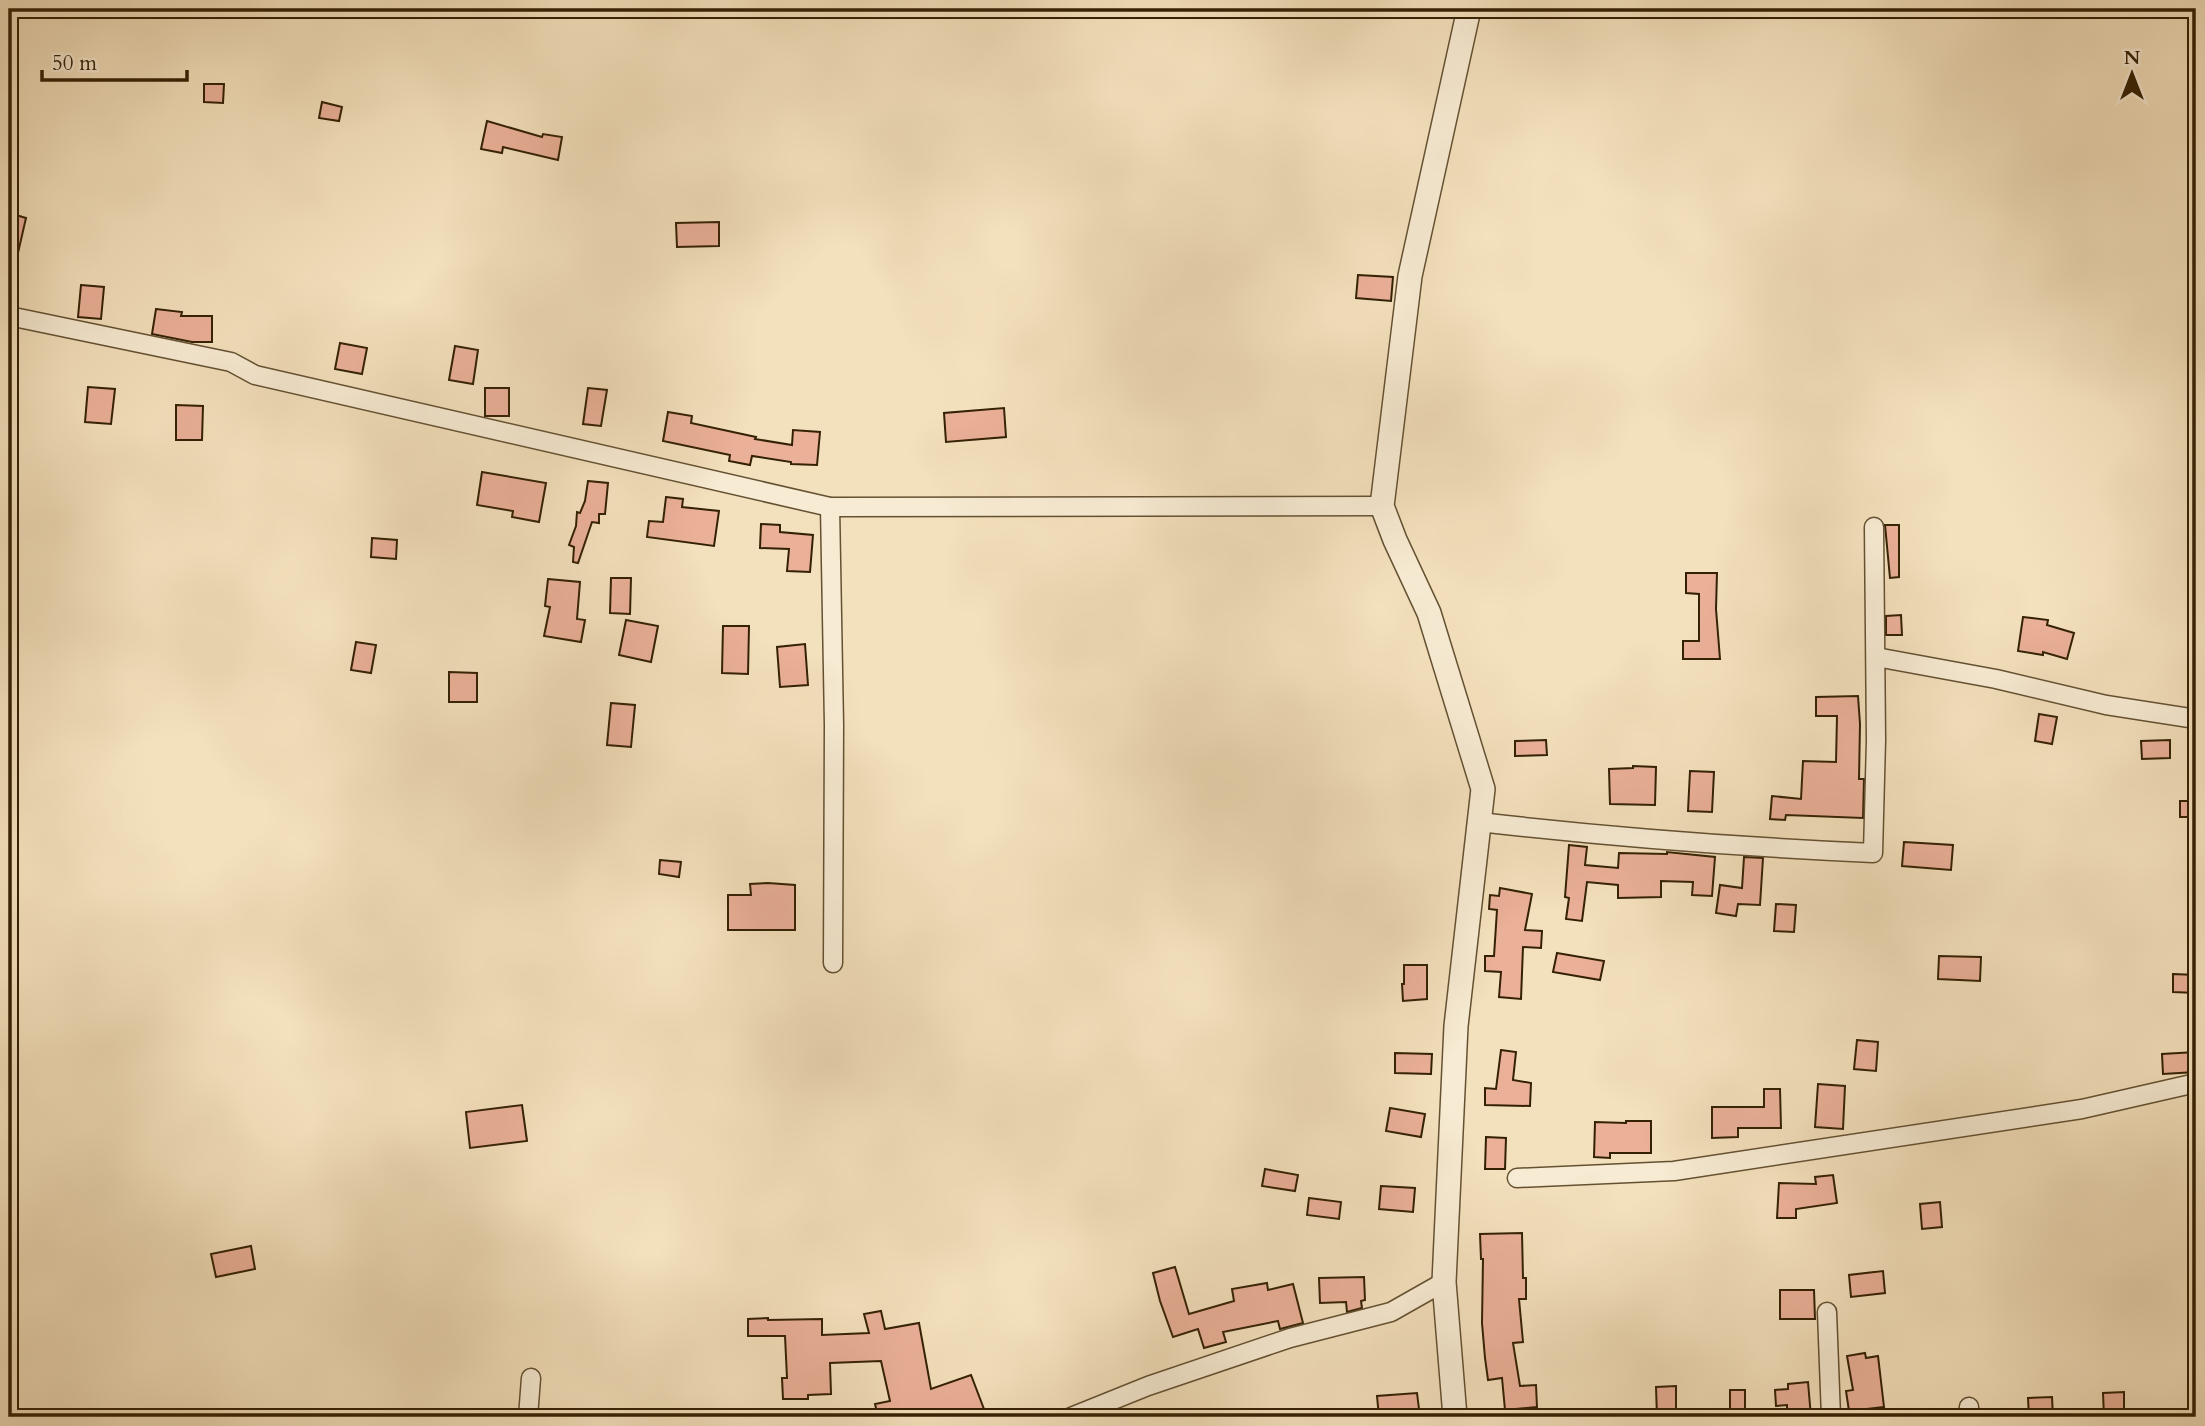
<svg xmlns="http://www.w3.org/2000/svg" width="2205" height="1426" font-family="Cardo,serif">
<rect width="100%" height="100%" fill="#f3e0bc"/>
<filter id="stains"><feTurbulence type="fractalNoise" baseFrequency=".00286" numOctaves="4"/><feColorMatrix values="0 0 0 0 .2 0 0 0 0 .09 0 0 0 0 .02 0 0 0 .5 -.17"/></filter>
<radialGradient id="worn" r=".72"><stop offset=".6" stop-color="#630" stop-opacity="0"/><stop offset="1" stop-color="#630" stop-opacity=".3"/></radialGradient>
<g fill="#eab098" stroke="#342104" stroke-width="2">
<polygon points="204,84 224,84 223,103 204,102"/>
<polygon points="322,102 342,107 339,121 319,118"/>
<polygon points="487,121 542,137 543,134 562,137 558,160 503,147 502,153 481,149"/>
<polygon points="9,213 26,218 15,266 9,266"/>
<polygon points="719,222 719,246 677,247 676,223"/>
<polygon points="1358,275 1393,277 1391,301 1356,298"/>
<polygon points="81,285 104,287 101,319 78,317"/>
<polygon points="156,309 182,312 181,316 212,316 212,342 192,342 152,334"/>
<polygon points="340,343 367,348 362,374 335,369"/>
<polygon points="455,346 478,350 473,384 449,380"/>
<polygon points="88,387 115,389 111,424 85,422"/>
<rect x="485" y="388" width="24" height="28"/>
<polygon points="588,388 607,390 601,426 583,424"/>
<polygon points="176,405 203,406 202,440 176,440"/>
<polygon points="1004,408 1006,437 946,442 944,413"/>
<polygon points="668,412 692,416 691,423 756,437 755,439 792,445 793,430 820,432 817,465 791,464 791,462 752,456 750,465 729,461 730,455 663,441"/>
<polygon points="482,472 546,483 539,522 512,517 513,511 477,505"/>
<polygon points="588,481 608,483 605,514 599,514 599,523 592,522 578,563 573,562 574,547 569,545 576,526 577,512 580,513 585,501"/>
<polygon points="666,497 683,499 682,507 719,511 714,546 647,537 649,521 663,522"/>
<polygon points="761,524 780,525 780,532 813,535 810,572 787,571 789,549 760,548"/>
<polygon points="1885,525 1899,525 1899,577 1890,578"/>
<polygon points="372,538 397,540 396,559 371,557"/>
<polygon points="1686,573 1717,573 1716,609 1720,659 1683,659 1683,641 1699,641 1699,594 1686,593"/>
<polygon points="611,578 631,578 630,614 610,613"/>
<polygon points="548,579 580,582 577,619 585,620 581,642 544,636 550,607 545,606"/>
<polygon points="1901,615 1902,635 1886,635 1886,616"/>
<polygon points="2023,617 2048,620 2047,625 2074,633 2067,659 2043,652 2043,655 2018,651"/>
<polygon points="626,620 658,626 651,662 619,655"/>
<polygon points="723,626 749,626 748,674 722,673"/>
<polygon points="356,642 376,645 371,673 351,670"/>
<polygon points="805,644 808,685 780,687 777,647"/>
<polygon points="449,672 477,673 477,702 449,702"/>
<polygon points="1858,696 1860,724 1859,779 1864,779 1863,818 1786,815 1785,820 1770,819 1772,796 1801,799 1803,761 1836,762 1837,716 1816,716 1816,697"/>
<polygon points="611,703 635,705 631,747 607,745"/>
<polygon points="2039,714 2057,717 2052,744 2035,741"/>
<polygon points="1546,740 1547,755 1515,756 1515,741"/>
<polygon points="2170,740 2170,758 2142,759 2141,741"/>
<polygon points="1633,766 1656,767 1655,805 1610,804 1609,769 1633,768"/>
<polygon points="1690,771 1714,772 1712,812 1688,811"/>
<rect x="2180" y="801" width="16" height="16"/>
<polygon points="1904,842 1953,845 1951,870 1902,866"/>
<polygon points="1569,845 1587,847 1585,865 1618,868 1619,853 1667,854 1667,852 1715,857 1712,896 1692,895 1693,882 1661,881 1661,897 1618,898 1618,885 1587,882 1582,921 1566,919 1569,898 1565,897"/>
<polygon points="1744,857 1763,858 1760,905 1738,904 1736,916 1716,913 1720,885 1742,888"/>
<polygon points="660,860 681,862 679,877 659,874"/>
<polygon points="768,883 795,885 795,930 728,930 728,895 751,895 750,884"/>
<polygon points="1500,888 1532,894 1525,930 1542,931 1541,948 1523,947 1521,999 1499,997 1501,972 1485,971 1485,956 1494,956 1497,910 1489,909 1490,895 1499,896"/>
<polygon points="1776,904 1796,905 1794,932 1774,931"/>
<polygon points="1557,953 1604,961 1600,980 1553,972"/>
<polygon points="1939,956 1981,957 1980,981 1938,979"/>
<polygon points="1404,965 1427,965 1427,999 1403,1001 1402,984 1404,984"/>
<polygon points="2173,974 2196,975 2196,993 2173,992"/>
<polygon points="1857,1040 1878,1042 1876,1071 1854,1069"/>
<polygon points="1501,1050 1516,1052 1513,1080 1531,1083 1530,1106 1485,1105 1485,1088 1496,1089"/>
<polygon points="2196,1052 2196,1072 2163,1074 2162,1054"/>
<polygon points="1395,1053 1432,1054 1431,1074 1395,1073"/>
<polygon points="1818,1084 1845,1086 1843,1129 1815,1127"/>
<polygon points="1764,1089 1780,1089 1781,1128 1738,1128 1738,1137 1712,1138 1712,1107 1764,1107"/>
<polygon points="522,1105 527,1141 470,1148 466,1112"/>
<polygon points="1390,1108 1425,1114 1421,1137 1386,1131"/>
<polygon points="1626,1121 1651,1121 1651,1153 1610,1153 1610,1158 1594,1157 1595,1122 1626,1123"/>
<polygon points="1486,1137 1506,1138 1505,1169 1485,1169"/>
<polygon points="1265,1169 1298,1175 1295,1191 1262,1186"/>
<polygon points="1833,1175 1837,1203 1796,1209 1796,1218 1777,1218 1779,1183 1816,1184 1815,1177"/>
<polygon points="1381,1186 1415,1188 1413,1212 1379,1209"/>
<polygon points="1309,1198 1341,1202 1339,1219 1307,1215"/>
<polygon points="1940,1202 1942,1227 1922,1229 1920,1204"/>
<polygon points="1522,1233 1523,1278 1526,1278 1526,1299 1519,1299 1523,1342 1513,1343 1520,1386 1536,1385 1537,1407 1505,1410 1502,1378 1488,1380 1485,1358 1482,1323 1483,1259 1481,1259 1480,1234"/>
<polygon points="251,1246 255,1269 216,1277 211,1254"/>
<polygon points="1175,1267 1189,1314 1234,1301 1232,1289 1267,1283 1268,1290 1293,1284 1303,1323 1280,1329 1278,1321 1223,1332 1226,1342 1204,1348 1198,1329 1173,1337 1160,1301 1153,1273"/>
<polygon points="1883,1271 1885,1293 1851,1297 1849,1275"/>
<polygon points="1364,1277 1365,1300 1361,1301 1362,1308 1347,1312 1346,1302 1320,1303 1319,1278"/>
<polygon points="1780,1290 1814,1290 1815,1319 1780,1319"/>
<polygon points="881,1311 885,1329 919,1323 931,1389 971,1375 987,1417 878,1417 875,1404 890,1401 881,1361 830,1363 831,1394 808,1395 808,1399 783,1399 782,1378 787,1378 785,1336 748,1336 748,1319 768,1318 768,1320 822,1319 822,1335 869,1333 864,1314"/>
<polygon points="1865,1353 1866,1358 1878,1356 1884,1407 1849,1411 1846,1391 1853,1390 1847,1356"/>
<polygon points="1808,1382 1811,1417 1787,1417 1787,1405 1776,1406 1775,1390 1788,1389 1788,1384"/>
<polygon points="1676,1386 1676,1417 1657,1417 1656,1387"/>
<rect x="1730" y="1390" width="15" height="21"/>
<polygon points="2124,1392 2124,1417 2104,1417 2103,1393"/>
<polygon points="1417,1393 1420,1417 1379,1417 1377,1396"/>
<polygon points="2052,1397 2053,1417 2029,1417 2028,1398"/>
</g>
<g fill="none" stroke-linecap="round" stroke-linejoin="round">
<g stroke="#645132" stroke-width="21">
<g id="minor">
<polyline points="9,316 231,362 255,375 830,507 1382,506"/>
<polyline points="830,507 834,725 833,963"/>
<polyline points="1876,657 1996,679 2106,705 2196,719"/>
<path d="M1479,822C1610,837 1741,847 1873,853L1876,740L1874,527"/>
<polyline points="1517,1178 1674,1171 2082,1109 2196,1083"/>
<polyline points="1827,1312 1831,1417"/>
<polyline points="528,1417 531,1378"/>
<polyline points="1071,1417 1148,1386 1290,1338 1391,1312 1444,1282"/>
<polyline points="1968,1417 1969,1407"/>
</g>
</g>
<g stroke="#645132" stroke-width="26">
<polyline id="tertiary" points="1455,1417 1444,1282 1456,1026 1483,789 1429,613 1395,540 1382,506 1410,276 1469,9"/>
</g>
<use href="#minor" stroke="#f7ebd3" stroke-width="18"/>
<use href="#tertiary" stroke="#f7ebd3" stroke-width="23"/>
</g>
<rect width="2205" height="1426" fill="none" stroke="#f3e0bc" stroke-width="35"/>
<rect x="10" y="10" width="2184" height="1405" fill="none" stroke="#342104" stroke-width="3.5"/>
<rect x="18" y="18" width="2170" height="1391" fill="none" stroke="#342104" stroke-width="2"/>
<g transform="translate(2132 74)" stroke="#f7ebd3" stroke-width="5" paint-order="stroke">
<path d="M0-5L12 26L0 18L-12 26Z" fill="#342104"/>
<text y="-10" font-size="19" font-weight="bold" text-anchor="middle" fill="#342104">N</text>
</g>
<path d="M42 70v10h145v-10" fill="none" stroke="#342104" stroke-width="3.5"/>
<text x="52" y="70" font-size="21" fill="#342104" stroke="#f7ebd3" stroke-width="5" paint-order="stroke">50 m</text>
<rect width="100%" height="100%" filter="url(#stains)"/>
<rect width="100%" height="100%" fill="url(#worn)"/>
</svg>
